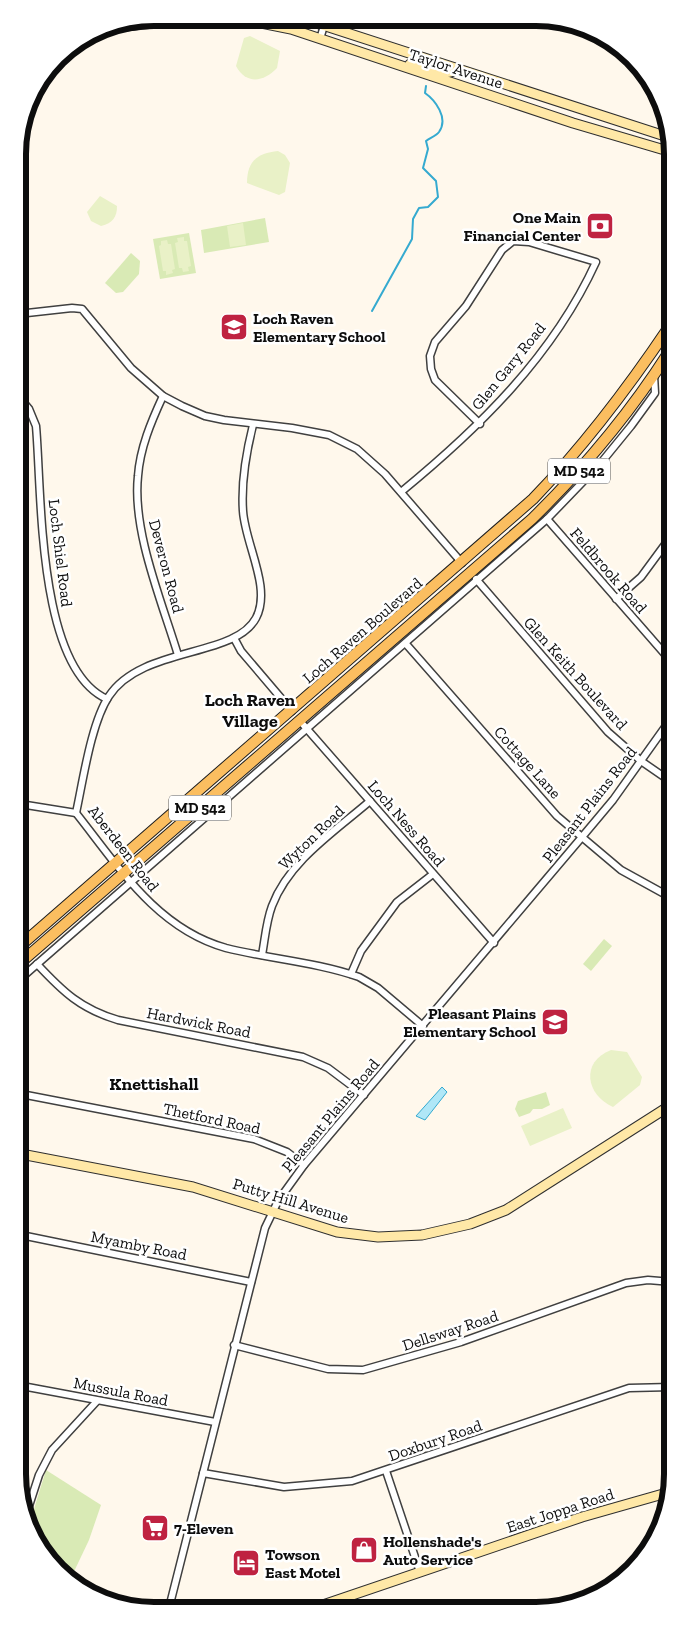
<svg xmlns="http://www.w3.org/2000/svg" width="690" height="1628" font-family="'Zilla Slab',serif">
<rect width="100%" height="100%" fill="#fff8ec"/>
<g fill="#d9eab5">
<polygon points="265,218 269,242 204,253 201,230"/>
<polygon points="189,233 196,273 160,279 153,239"/>
<polygon points="131,253 140,261 139,274 123,292 116,293 105,283"/>
<polygon points="604,939 612,946 591,971 583,964"/>
<polygon points="546,1092 550,1105 542,1109 533,1109 530,1113 519,1117 515,1109 518,1101"/>
<polygon points="46,1470 101,1505 89,1540 70,1580 64,1576 30,1522"/>
</g>
<g fill="#e9f1c7">
<path d="M250,36L280,51L277,68C264,82 246,85 236,66L244,38Z"/>
<path d="M278,151L285,155L290,163L285,192L279,195L247,183C247,162 257,153 278,151Z"/>
<path d="M100,196L117,206C117,217 113,223 101,226L91,221L87,212Z"/>
<polygon points="243,223 246,245 230,247 227,226"/>
<polygon points="184,237 184,241 187,241 191,266 188,267 189,271 183,272 182,268 179,268 175,243 178,242 177,238"/>
<polygon points="167,240 168,244 171,244 175,269 172,270 173,273 166,275 166,271 163,271 159,246 161,245 161,241"/>
<path d="M611,1050L627,1052L642,1077L640,1085L613,1107C586,1095 580,1062 611,1050Z"/>
<polygon points="563,1108 572,1128 530,1146 521,1126"/>
</g>
<polygon fill="#b0e7f7" stroke="#35aad0" points="442,1087 447,1092 425,1120 416,1116"/>
<g fill="none" stroke-linecap="round" stroke-linejoin="round">
<path stroke="#35aad0" stroke-width="2" d="M372,311L412,239L413,219L419,208L428,207L438,197L436,181L423,168L428,149L426,141C430,138 436,136 439,132C449,118 435,100 425,93L426,86"/>
<g stroke="#404040" stroke-width="9">
<g id="street">
<polyline points="320,39 326,19"/>
<polyline points="18,314 72,308 82,309 131,368 163,396 182,406 205,416 224,420 292,428 329,435 357,449 385,474 462,563"/>
<path d="M163,396C151,422 140,448 138,476C132,531 162,602 178,655"/>
<path d="M19,397L29,409L36,426C42,493 37,668 107,699"/>
<path d="M401,492C479,428 553,356 596,262L529,242L513,241L502,250L466,306L435,342L430,356L431,369L435,380L480,424"/>
<polyline points="547,519 670,660"/>
<polyline points="476,579 608,732 641,761 670,781"/>
<polyline points="616,599 641,577 669,539"/>
<polyline points="234,638 241,651 292,711"/>
<polyline points="406,644 557,816 621,870 670,897"/>
<polyline points="300,721 494,943"/>
<polyline points="20,804 76,813"/>
<path d="M76,813C83,781 91,723 109,696C142,646 235,658 256,618C272,588 245,544 243,511C241,482 246,453 253,425"/>
<path d="M76,813C118,866 157,929 226,948C270,959 316,962 359,977L378,988L423,1026"/>
<path d="M262,955C265,939 266,922 272,906C289,861 334,832 370,801"/>
<path d="M37,964C63,992 81,1009 118,1020L303,1057L328,1068L364,1095"/>
<polyline points="351,974 361,951 397,902 433,874"/>
<polyline points="20,979 547,519 600,464 631,426 655,393 654,375"/>
<polyline points="21,1094 254,1139 287,1152 304,1165"/>
<polyline points="21,1235 251,1282"/>
<polyline points="234,1345 328,1369 363,1370 461,1342 626,1283 648,1280 672,1282"/>
<polyline points="22,1386 215,1422"/>
<polyline points="386,1471 420,1572"/>
<polyline points="203,1473 284,1487 352,1481 629,1388 672,1387"/>
<polyline points="26,1515 39,1475 52,1450 97,1401"/>
<polyline points="169,1608 265,1228 278,1201 304,1165 582,837 613,800 670,720"/>
</g>
</g>
<g stroke="#2f2f2f" stroke-width="11">
<g id="secondary">
<polyline points="235,18 291,29 573,123 668,151"/>
<polyline points="301,18 668,137"/>
<polyline points="100,29 198,18"/>
<path d="M410,64C425,66 445,80 458,68"/>
<polyline points="21,1154 193,1187 337,1232 378,1237 422,1235 470,1224 506,1210 671,1105"/>
<polyline points="317,1607 582,1517 670,1492"/>
</g>
</g>
<g stroke="#1e1e1e" stroke-width="12">
<g id="primary">
<path d="M20,946L533,499C584,446 628,388 669,327"/>
<path d="M20,963L532,519C584,468 630,413 669,352"/>
</g>
</g>
<use href="#street" stroke="#fff" stroke-width="6"/>
<use href="#secondary" stroke="#ffe8a7" stroke-width="9"/>
<use href="#primary" stroke="#fbbe60" stroke-width="10"/>
</g>
<defs>
<g id="bank-square" transform="scale(1.4375)"><rect x="-9" y="-9" width="18" height="18" rx="4" fill="#bf2241" stroke="#fff"/><path d="M-6-4H6V4H-6ZM0-2.3a2.3 2.3 0 1 0 0 4.6a2.3 2.3 0 1 0 0-4.6Z" fill="#fff"/></g>
<g id="school-square" transform="scale(1.4375)"><rect x="-9" y="-9" width="18" height="18" rx="4" fill="#bf2241" stroke="#fff"/><path d="M0-5L7-2L0 1L-7-2ZM-4 1L0 2.5L4 1V4Q0 6-4 4Z" fill="#fff"/></g>
<g id="supermarket-square" transform="scale(1.4375)"><rect x="-9" y="-9" width="18" height="18" rx="4" fill="#bf2241" stroke="#fff"/><path d="M-6-5.5h2.5l.6 2H6L4.5 2H-2.5L-4.4-4H-6ZM-1.5 3.2a1.3 1.3 0 1 0 .1 0ZM3 3.2a1.3 1.3 0 1 0 .1 0Z" fill="#fff"/></g>
<g id="shop-square" transform="scale(1.4375)"><rect x="-9" y="-9" width="18" height="18" rx="4" fill="#bf2241" stroke="#fff"/><path d="M-5-2.5h2.3a2.7 3.5 0 0 1 5.4 0H5L5.5 6h-11ZM-1.5-2.5h3a1.5 2.3 0 0 0-3 0Z" fill="#fff"/></g>
<g id="hotel-square" transform="scale(1.4375)"><rect x="-9" y="-9" width="18" height="18" rx="4" fill="#bf2241" stroke="#fff"/><path d="M-6-4.5h1.5V1H6V5H4.5V3h-9V5H-6ZM-4 0a1.8 1.8 0 1 1 3.6 0ZM.5 0V-2.5h3Q6-2.5 6 0Z" fill="#fff"/></g>
</defs>
<g fill-rule="evenodd">
<use href="#bank-square" x="600" y="226"/>
<use href="#school-square" x="234" y="327"/>
<use href="#school-square" x="555" y="1022"/>
<use href="#supermarket-square" x="155" y="1528"/>
<use href="#shop-square" x="364" y="1550"/>
<use href="#hotel-square" x="246" y="1563"/>
</g>
<g text-anchor="middle" stroke-width="5" stroke-linejoin="round" paint-order="stroke">
<g fill="#fff" stroke="#565656" stroke-width="1">
<rect x="548" y="458.5" width="62" height="25" rx="4"/>
<rect x="169" y="795.5" width="62" height="25" rx="4"/>
</g>
<g font-size="15" font-weight="bold" fill="#0d0d0d">
<text x="579" y="476">MD 542</text>
<text x="200" y="813">MD 542</text>
</g>
<g font-size="16" fill="#0d0d0d" stroke="#fff">
<text transform="translate(456 68) rotate(18)" y="6">Taylor Avenue</text>
<text transform="translate(508 366) rotate(-51)" y="6">Glen Gary Road</text>
<text transform="translate(61 553) rotate(83)" y="6">Loch Shiel Road</text>
<text transform="translate(167 566) rotate(75)" y="6">Deveron Road</text>
<text transform="translate(609 570) rotate(49)" y="6">Feldbrook Road</text>
<text transform="translate(362 630) rotate(-41)" y="6">Loch Raven Boulevard</text>
<text transform="translate(576 673) rotate(48)" y="6">Glen Keith Boulevard</text>
<text transform="translate(528 762) rotate(48)" y="6">Cottage Lane</text>
<text transform="translate(589 804) rotate(-52)" y="6">Pleasant Plains Road</text>
<text transform="translate(407 823) rotate(49)" y="6">Loch Ness Road</text>
<text transform="translate(311 837) rotate(-44)" y="6">Wyton Road</text>
<text transform="translate(124 848) rotate(52)" y="6">Aberdeen Road</text>
<text transform="translate(199 1022) rotate(11)" y="6">Hardwick Road</text>
<text transform="translate(330 1115) rotate(-50)" y="6">Pleasant Plains Road</text>
<text transform="translate(212 1118) rotate(12)" y="6">Thetford Road</text>
<text transform="translate(291 1200) rotate(17)" y="6">Putty Hill Avenue</text>
<text transform="translate(139 1245) rotate(11)" y="6">Myamby Road</text>
<text transform="translate(450 1330) rotate(-18)" y="6">Dellsway Road</text>
<text transform="translate(121 1391) rotate(11)" y="6">Mussula Road</text>
<text transform="translate(435 1440) rotate(-19)" y="6">Doxbury Road</text>
<text transform="translate(560 1510) rotate(-18)" y="6">East Joppa Road</text>
</g>
<g font-size="16" font-weight="bold" fill="#0d0d0d" stroke="#fff" text-anchor="start">
<text x="581" y="223" text-anchor="end">One Main<tspan x="581" dy="18">Financial Center</tspan></text>
<text x="253" y="324">Loch Raven<tspan x="253" dy="18">Elementary School</tspan></text>
<text x="536" y="1019" text-anchor="end">Pleasant Plains<tspan x="536" dy="18">Elementary School</tspan></text>
<text x="174" y="1534">7-Eleven</text>
<text x="383" y="1547">Hollenshade's<tspan x="383" dy="18">Auto Service</tspan></text>
<text x="265" y="1560">Towson<tspan x="265" dy="18">East Motel</tspan></text>
</g>
<g font-size="18" font-weight="bold" fill="#0d0d0d" stroke="#fff">
<text x="250" y="706">Loch Raven<tspan x="250" dy="21">Village</tspan></text>
<text x="154" y="1090">Knettishall</text>
</g>
</g>
<path d="M0 0H690V1628H0ZM154 26H536A128 128 0 0 1 664 154V1474A128 128 0 0 1 536 1602H154A128 128 0 0 1 26 1474V154A128 128 0 0 1 154 26Z" fill="#fff" fill-rule="evenodd"/>
<path fill="none" stroke="#0d0d0d" stroke-width="6" d="M154 26H536A128 128 0 0 1 664 154V1474A128 128 0 0 1 536 1602H154A128 128 0 0 1 26 1474V154A128 128 0 0 1 154 26Z"/>
</svg>
